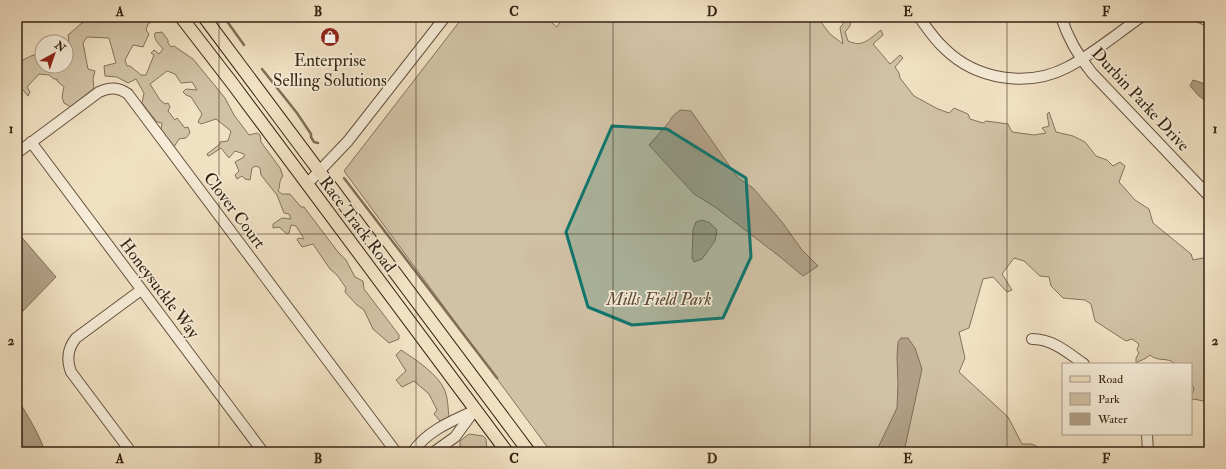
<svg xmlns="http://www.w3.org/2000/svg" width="1226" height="469" font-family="'IM FELL Double Pica',serif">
<rect width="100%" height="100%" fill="#f1e1c3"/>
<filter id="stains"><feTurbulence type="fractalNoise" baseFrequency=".005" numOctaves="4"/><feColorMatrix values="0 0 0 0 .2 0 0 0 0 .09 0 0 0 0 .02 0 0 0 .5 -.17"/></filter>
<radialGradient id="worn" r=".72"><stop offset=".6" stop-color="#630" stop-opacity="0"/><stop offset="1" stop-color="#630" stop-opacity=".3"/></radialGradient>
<g fill="#d1c1a5" stroke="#84725c">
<path d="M96,17H152L154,20L148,24L146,30L149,34L143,47L133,45L125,60L127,66H130L141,75H146L154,55L151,53L154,50L159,54L163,49C159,44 153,39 155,33L162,32L168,40V43L171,47L174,46L193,59L225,98L234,115L249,135L257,133L260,135L261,142L280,168L283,176C278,182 281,185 278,191L282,194H290L301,207H304L338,252L346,260L355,277L363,281L364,289L399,335V339L389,343L373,329L364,310L357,305L345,292L346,288L337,275L330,269L313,244L302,247L297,240L298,238L304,239L296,226L291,225L289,233L287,234L279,227L273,228V224L282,218L291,219L289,214L284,213L277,195L261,175L260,168L256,166L252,168L250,180L245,179L242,176L237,179L235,175L239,171L235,162L244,157V154L235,151L229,158L221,148L209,156H208L207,154L220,144V142L228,141L231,131L216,119L201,124L198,122L202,114L191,97L186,95L183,92L186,89L197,90L192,82L181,83L175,74L167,71L150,84L160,100L165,104L168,103L170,107L168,111L175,120L177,118L185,128L188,127L190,133L186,138L179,139L174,147L161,130L162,123L157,122L142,103L144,93L136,79L128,83L117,77L105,76L104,66L116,63L109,38L87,37L83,43L88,69L95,71L93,79L94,88L71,107L64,103L62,97L64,87L57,81V79H54L49,75L39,74L27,87L30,92L28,96L23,90L17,93V63L31,56L42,52V66H66V42L69,41L68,35L82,23L95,18Z"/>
<path d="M463,17H545L557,27L563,17H817L830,34L843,44L840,28L845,21L851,19L850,26L845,32L848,41C863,48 869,39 881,30L883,35L873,44L890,64L900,55L903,58L895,67L899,73L900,78L914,96L938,109L949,113L954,108L968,114L970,119L983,123L986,121L1008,124L1012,132L1034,135L1046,133L1042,128L1049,126L1047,114L1049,112L1056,132L1073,136L1085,142L1096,156L1107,160L1113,166L1120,162L1125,166L1119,182L1135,200L1149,209L1153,223L1191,254L1193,260L1203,258L1209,253V264L1205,265L1206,271H1209V398H1207L1203,401L1194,399L1191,400V394L1193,392L1194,388L1191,384V364H1173L1174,363C1167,357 1157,362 1150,355C1146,359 1141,360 1136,363V358L1139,353L1137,350L1139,344L1132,339L1126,341L1095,321L1091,304L1085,300L1063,298L1051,286L1049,277L1040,276L1024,261L1014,258L1002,274L1012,290L1007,292L993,277L983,279L969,328L959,332L965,358L959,372L1008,417L1022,444H1032L1047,452H551L344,171Z"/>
<path d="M401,350C415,359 439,375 445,391C448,398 448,409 449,417L441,422L434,414L437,410L429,394L414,381L402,387L396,380L406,371L396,355Z"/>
<polygon points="469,434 483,436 486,439 487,452 456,452 454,450 456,448 460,450 460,441"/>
</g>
<g fill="#b1a087" stroke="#806e58">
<polygon points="1193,80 1209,85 1209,103 1199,96 1190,86"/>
<polygon points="680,110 691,111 738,178 753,188 782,222 802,250 818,266 803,276 779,256 715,207 694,194 649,145 670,121 672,117"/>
<polygon points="702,220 710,223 717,230 715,241 702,259 694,262 692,258 693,230 696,222"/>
<polygon points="18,233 56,277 21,313 17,323 17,234"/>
<polygon points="901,338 908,338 915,348 922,369 904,452 876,452 897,408 898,384 897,357 898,342"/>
<path d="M17,398C27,415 39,433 45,452H22L17,446Z"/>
</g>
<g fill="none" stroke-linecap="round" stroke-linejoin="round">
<g stroke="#806e58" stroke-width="2.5">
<polyline points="224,17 244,45"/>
<polyline points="262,69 297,113 311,134 311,137 314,142 318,143"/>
<polyline points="344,178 497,378"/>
</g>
<g stroke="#65523e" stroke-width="12">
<g id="minor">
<path d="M919,17C927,28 934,39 944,48C976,80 1028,88 1068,67C1093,54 1118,33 1141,17"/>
<path d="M1061,17C1068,38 1078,56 1092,73L1209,196"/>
<polyline points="1199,17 1209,21"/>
<polyline points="31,142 263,452"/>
<path d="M17,153L99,92C110,87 118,87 128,94L396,452"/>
<polyline points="307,184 348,141 445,17"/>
<path d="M1032,339C1053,339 1068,353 1084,364"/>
<polyline points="1147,434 1148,452"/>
<path d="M131,452L71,372C66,359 68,348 76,338L141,290"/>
<path d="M413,452C426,431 454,420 476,410"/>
<polyline points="434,452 455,437 474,411"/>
</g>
</g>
<g stroke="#362312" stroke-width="14">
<g id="major">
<polyline points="181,17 232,83 507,452"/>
<polyline points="204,17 529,452"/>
</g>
</g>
<use href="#minor" stroke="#f6ecd8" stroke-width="10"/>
<use href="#major" stroke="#f1e1c3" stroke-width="12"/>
</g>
<path fill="#0f766e" fill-opacity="0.2" stroke="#0f766e" stroke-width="3" stroke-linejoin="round" d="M612,126L667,129L746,178L751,257L723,318L632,325L588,307L566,232Z"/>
<path fill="none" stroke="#362312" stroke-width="1" stroke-opacity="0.55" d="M219,17V452M416,17V452M613,17V452M810,17V452M1007,17V452M17,234H1209"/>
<defs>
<g id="shop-disc" transform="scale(1)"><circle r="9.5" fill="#8f2418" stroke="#f6ecd8"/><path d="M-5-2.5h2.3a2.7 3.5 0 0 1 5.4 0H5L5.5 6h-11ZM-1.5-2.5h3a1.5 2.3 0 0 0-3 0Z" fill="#fff"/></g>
</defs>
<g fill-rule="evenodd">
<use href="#shop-disc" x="330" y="37"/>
</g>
<g text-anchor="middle" stroke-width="3.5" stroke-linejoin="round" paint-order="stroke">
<g font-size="17" fill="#362312" stroke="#f6ecd8">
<text x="330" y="66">Enterprise<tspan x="330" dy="20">Selling Solutions</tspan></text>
</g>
<g font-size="17" fill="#362312" stroke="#f6ecd8">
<text transform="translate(1141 99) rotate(47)" y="6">Durbin Parke Drive</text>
<text transform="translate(235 210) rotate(53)" y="6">Clover Court</text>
<text transform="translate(358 224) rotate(53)" y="6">Race Track Road</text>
<text transform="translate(160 288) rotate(53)" y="6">Honeysuckle Way</text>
</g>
<g font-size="17" font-style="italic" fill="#5d4a37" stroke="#f6ecd8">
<text x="659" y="305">Mills Field Park</text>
</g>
</g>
<rect width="1226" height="469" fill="none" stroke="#f1e1c3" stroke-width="44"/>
<rect x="1062" y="363" width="130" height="72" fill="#f6ecd8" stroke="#a99c89"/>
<rect x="1070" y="376" width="20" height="6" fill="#f1e1c3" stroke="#a99c89"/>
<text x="1098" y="383" font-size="12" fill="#362312">Road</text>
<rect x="1070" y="393" width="20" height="12" fill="#d1c1a5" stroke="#a99c89"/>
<text x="1098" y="403" font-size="12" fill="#362312">Park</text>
<rect x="1070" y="413" width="20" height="12" fill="#b1a087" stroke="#a99c89"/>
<text x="1098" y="423" font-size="12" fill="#362312">Water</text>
<g transform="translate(54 54) rotate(40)"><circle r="19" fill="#f6ecd8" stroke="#a99c89"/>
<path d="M0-3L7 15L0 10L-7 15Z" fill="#8f2418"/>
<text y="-6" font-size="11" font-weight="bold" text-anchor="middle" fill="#362312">N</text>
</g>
<rect x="22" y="22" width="1182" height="425" fill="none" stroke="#362312" stroke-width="1.5"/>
<g font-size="13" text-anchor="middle" font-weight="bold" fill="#362312">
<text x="120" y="16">A</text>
<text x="318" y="16">B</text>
<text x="514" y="16">C</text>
<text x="712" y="16">D</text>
<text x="908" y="16">E</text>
<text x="1106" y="16">F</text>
<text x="11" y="133">1</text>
<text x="1215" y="133">1</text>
<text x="11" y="345">2</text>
<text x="1215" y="345">2</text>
<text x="120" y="463">A</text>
<text x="318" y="463">B</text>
<text x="514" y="463">C</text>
<text x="712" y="463">D</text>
<text x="908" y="463">E</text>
<text x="1106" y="463">F</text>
</g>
<rect width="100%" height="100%" filter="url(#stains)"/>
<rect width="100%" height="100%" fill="url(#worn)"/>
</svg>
